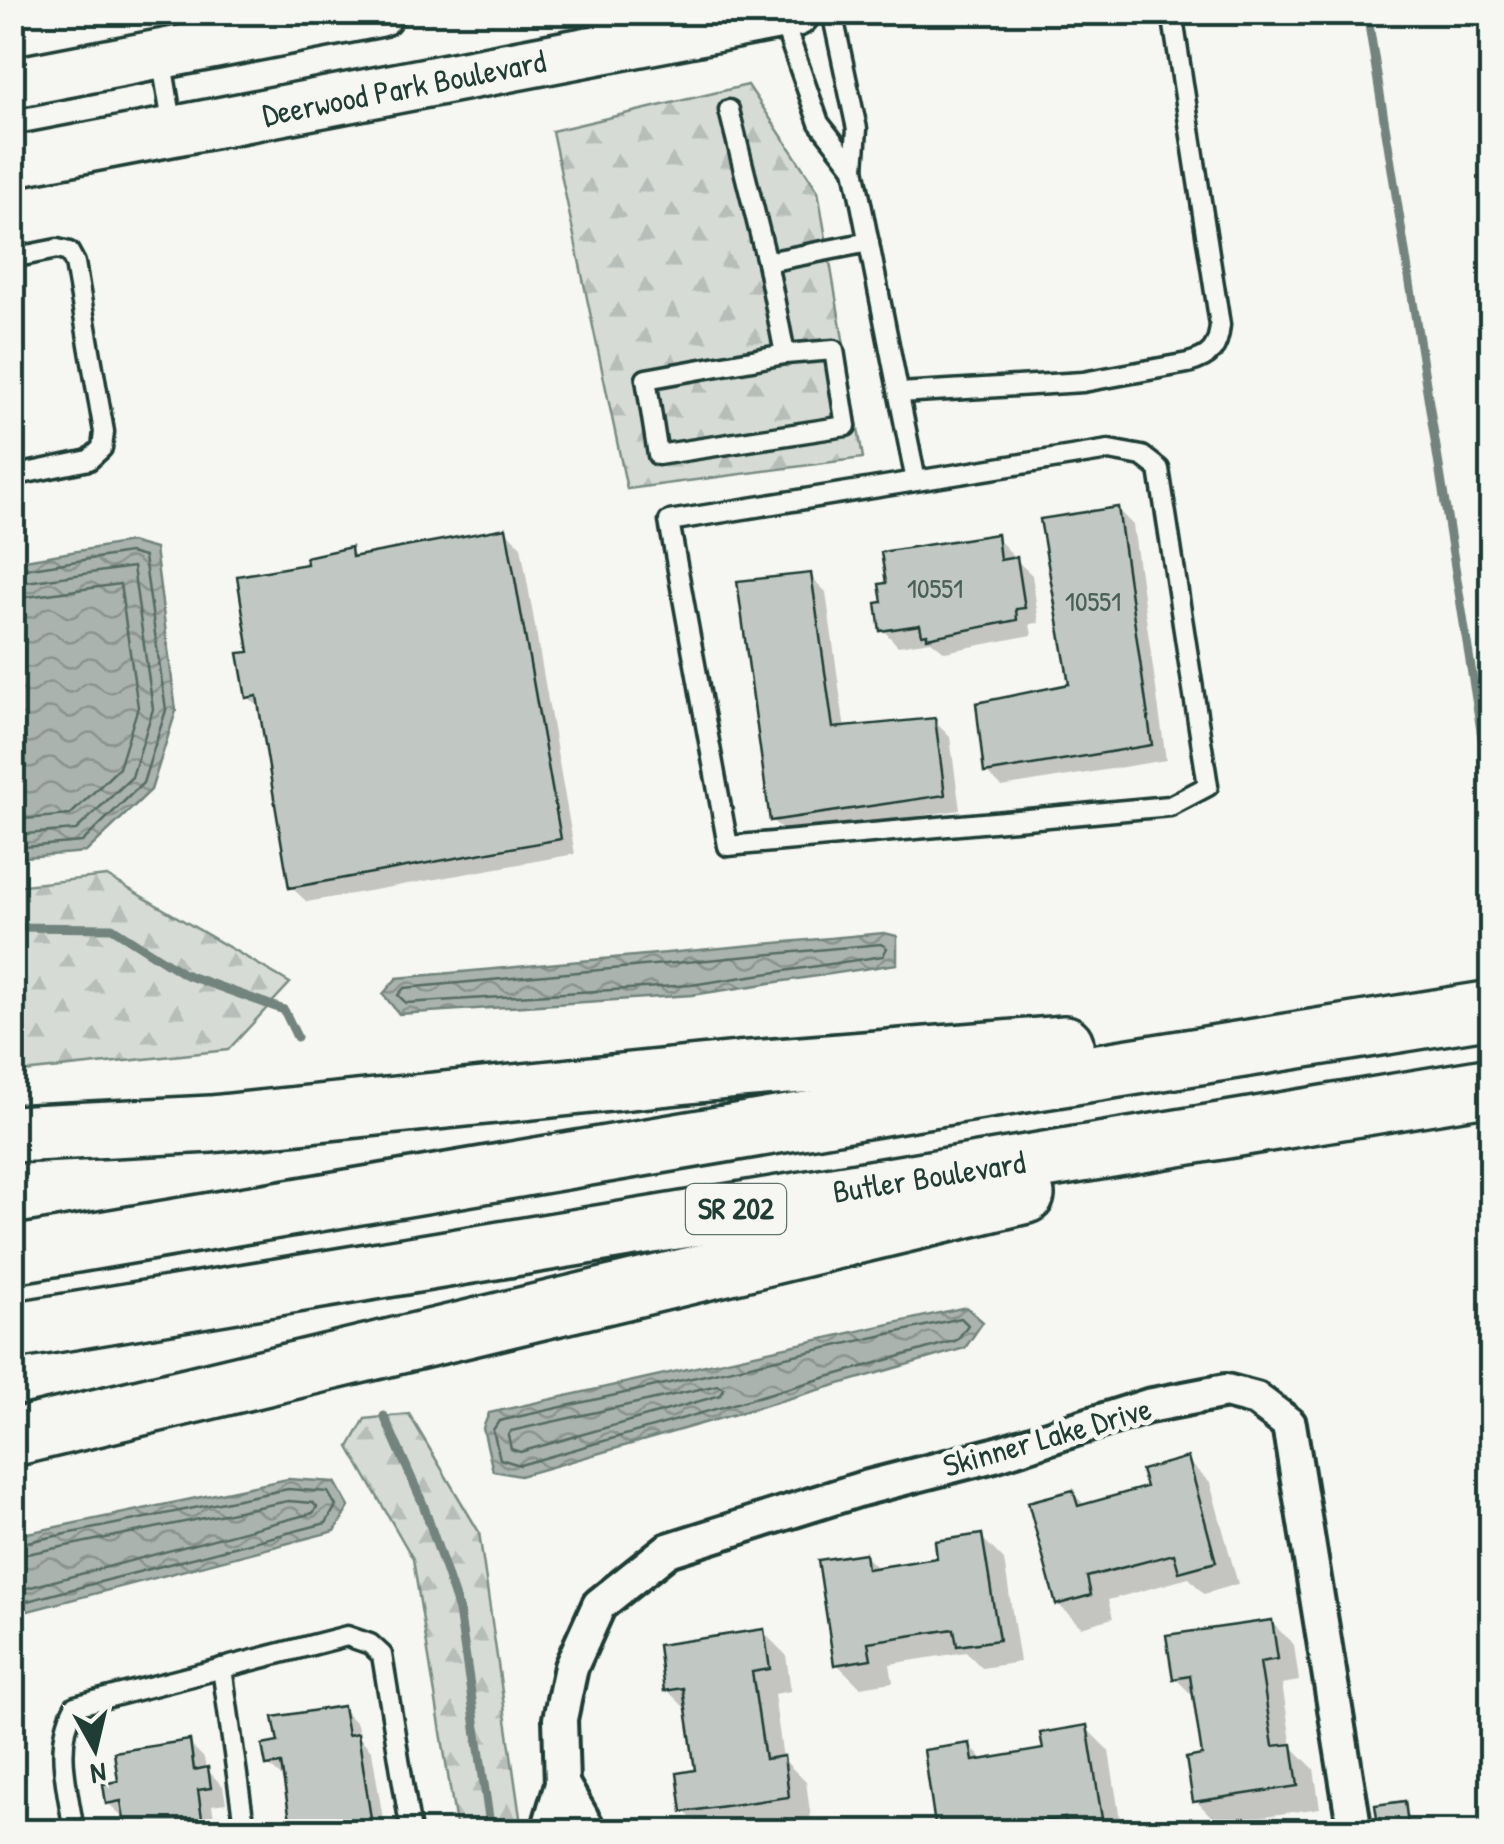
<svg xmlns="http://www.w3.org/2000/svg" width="1504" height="1844" font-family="'Patrick Hand',sans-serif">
<defs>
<pattern id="forest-firs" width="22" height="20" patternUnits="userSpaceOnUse" patternTransform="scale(2.5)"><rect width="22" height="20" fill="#d6dbd6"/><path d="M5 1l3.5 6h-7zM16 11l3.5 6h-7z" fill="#b7bdb8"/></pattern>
<pattern id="water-waves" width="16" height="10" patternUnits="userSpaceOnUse" patternTransform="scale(2.5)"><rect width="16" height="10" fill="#aab3ae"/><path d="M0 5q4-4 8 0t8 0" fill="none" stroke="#8a938e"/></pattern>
</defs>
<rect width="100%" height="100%" fill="#f6f6f2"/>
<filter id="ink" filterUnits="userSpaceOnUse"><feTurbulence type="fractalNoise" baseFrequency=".01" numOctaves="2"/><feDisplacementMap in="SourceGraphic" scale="20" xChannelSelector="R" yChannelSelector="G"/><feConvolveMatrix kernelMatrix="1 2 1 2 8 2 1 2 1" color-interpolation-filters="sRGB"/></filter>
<g filter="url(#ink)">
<g fill="url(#forest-firs)" stroke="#7a8c85" stroke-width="2.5">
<polygon points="748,85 818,191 863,458 627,489 552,131"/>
<polygon points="107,876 290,983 228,1050 13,1073 13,886"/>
<polygon points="409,1414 479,1532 522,1831 457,1831 413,1559 349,1447 365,1419"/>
</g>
<g fill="url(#water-waves)" stroke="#72847d" stroke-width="2.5">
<polygon points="130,542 155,549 176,711 151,790 86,852 13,858 13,562"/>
<polygon points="884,933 897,936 897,964 692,995 399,1014 383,994 397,978"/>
<polygon points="966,1307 983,1322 965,1348 520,1476 493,1471 483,1428 489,1413"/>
<polygon points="288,1479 335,1482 349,1507 335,1531 13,1615 13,1536"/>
</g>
<g fill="#0003">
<polygon points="1117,509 1133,525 1166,760 1002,787 986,772 1071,686"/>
<polygon points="505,530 521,546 575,854 307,902 291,887 262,710 248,697 252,654 309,566 350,550 358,558"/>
<polygon points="996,537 1011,553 1012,560 1016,560 1032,575 1039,623 1030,624 1032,635 945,652 931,641 898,646 883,630"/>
<polygon points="810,576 826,592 845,730 934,721 950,737 960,810 788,835 772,820"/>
<polygon points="1187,1460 1210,1483 1238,1584 1204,1594 1189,1578 1108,1600 1113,1618 1081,1627 1058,1604 1072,1493 1086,1506 1149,1489"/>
<polygon points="981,1537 1004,1560 1020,1662 982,1668 966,1652 890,1664 893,1682 860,1687 837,1664 864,1555 879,1570 940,1560"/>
<polygon points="1271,1622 1294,1645 1299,1681 1282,1684 1292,1747 1314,1769 1320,1808 1218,1823 1195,1800 1205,1757 1196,1699 1175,1678"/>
<polygon points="763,1632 786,1655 791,1691 774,1694 783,1759 806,1782 811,1819 705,1832 684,1811 698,1773 689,1712 666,1689"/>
<polygon points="342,1709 357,1724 360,1738 372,1751 385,1832 294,1832 286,1781 268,1765 280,1744"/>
<polygon points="1086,1728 1109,1751 1122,1832 939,1832 969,1746 985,1761 1046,1752"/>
<polygon points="189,1743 204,1758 206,1769 223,1786 226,1803 212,1805 216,1832 128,1832 124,1818 108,1803 121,1783"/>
</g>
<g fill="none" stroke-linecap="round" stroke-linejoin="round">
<g stroke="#576c65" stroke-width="2.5">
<polyline points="12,571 129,553 144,557 166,710 143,783 82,842 12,848"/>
<polyline points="12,584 133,567 153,709 132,777 76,830 12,835"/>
<polyline points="12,599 120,584 138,707 119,768 70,815 12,820"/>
<polygon points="881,944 887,948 883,956 691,985 406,1003 398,995 404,988"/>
<polygon points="961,1318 968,1325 957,1340 520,1465 500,1459 493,1430 499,1421"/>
<polygon points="718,1385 724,1388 721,1395 520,1452 511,1449 508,1435 511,1431"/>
<polyline points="12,1545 288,1489 328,1492 336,1506 326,1523 12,1605"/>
<polyline points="12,1557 288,1501 313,1503 317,1507 313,1513 12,1592"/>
</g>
<g stroke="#72847d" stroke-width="9">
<polyline points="1367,12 1492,800"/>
<polyline points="12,927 112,928 184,974 284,1010 297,1037"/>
<polyline points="384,1416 423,1504 459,1610 491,1832"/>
</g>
</g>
<g fill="#c1c8c3" stroke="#1f3d34" stroke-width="2.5">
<polygon points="1118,507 1152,745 984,773 976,703 1069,684 1040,519"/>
<polygon points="506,528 561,839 289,888 257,696 246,698 238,653 249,652 237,576 307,564 306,557 351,547 352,557"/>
<polygon points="997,534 1000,560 1017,557 1025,608 1016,609 1017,620 927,638 927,634 922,635 920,625 880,631 876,603 882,602 879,584 886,583 881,552"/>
<polygon points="811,573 833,728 935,718 945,795 770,821 737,581"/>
<polygon points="1188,1457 1216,1562 1179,1572 1174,1554 1087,1577 1091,1595 1056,1605 1028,1502 1073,1490 1078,1506 1146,1487 1141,1470"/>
<polygon points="982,1534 999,1640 957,1646 954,1629 868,1642 871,1659 834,1665 818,1560 865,1553 867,1569 937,1558 935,1541"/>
<polygon points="1272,1620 1278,1659 1260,1662 1273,1746 1292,1744 1298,1786 1193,1802 1186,1758 1202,1755 1190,1676 1173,1679 1166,1635"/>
<polygon points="764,1629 770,1669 752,1672 765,1759 784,1756 789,1797 682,1812 677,1773 695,1770 683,1688 664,1691 658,1645"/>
<polygon points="343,1706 348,1735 358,1733 373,1832 292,1832 281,1764 266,1766 262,1745 278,1742 273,1717"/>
<polygon points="1087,1725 1104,1831 1067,1832 1065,1818 979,1832 936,1832 924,1750 970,1743 973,1761 1043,1749 1040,1733"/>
<polygon points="190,1740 194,1770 208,1767 211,1788 198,1790 204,1832 126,1832 121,1801 106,1804 103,1784 118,1781 114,1752"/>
<polygon points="1405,1801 1409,1832 1379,1832 1375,1805"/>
</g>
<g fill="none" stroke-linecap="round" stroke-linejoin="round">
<g stroke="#1f3d34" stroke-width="25">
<g id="lane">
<polyline points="832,12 857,129 854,168 916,481 669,521 728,846 1170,806 1208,786 1159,469 1142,456 1109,450 916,481"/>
<polyline points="782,18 819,123 854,168"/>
<polyline points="161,56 173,129"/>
<polyline points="729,110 767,262 869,242"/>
<polyline points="12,258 57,249 69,252 75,263 104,432 102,448 89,460 12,476"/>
<polyline points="767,262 785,354 646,379 658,455 846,426 834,350 785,354"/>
<path d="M899,393L1083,382L1188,363C1211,357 1218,348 1220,325L1172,12"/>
<polyline points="222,1668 245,1832"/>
<path d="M74,1832C68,1788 53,1746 75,1706L347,1636L370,1644L382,1655L411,1832"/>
</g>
</g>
<g stroke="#1f3d34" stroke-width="40">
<g id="street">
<polyline points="562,1784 590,1832"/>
<polyline points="553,1832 551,1821 562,1784 560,1719 571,1667 599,1605 668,1550 861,1489 994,1455 1148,1406 1226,1391 1256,1399 1289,1424 1355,1832"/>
</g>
</g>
<g stroke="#1f3d34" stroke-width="55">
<g id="secondary">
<polyline points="12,83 379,12"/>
<polyline points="12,162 795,12"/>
</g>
</g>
<g stroke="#1f3d34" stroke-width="62">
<g id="highway">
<polyline points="12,1134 211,1124 738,1070 1065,1044"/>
<polyline points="12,1255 913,1102 1492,1009"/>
<polyline points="12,1331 1492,1086"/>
<polyline points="12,1438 1026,1195"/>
</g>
</g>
<use href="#lane" stroke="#f6f6f2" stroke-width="18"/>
<use href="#street" stroke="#f6f6f2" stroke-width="32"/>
<use href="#secondary" stroke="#f6f6f2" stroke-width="48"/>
<use href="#highway" stroke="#f6f6f2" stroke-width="55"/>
</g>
</g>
<g text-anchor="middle" stroke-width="10" stroke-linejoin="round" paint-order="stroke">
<g font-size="28" fill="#486058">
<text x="935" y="598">10551</text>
<text x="1093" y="611">10551</text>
</g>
<rect fill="#f6f6f2" stroke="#60746d" stroke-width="2.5" x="686" y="1184" width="100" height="50" rx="8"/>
<g font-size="30" font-weight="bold" fill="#1f3d34">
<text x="736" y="1219">SR 202</text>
</g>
<g font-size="32" fill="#1f3d34" stroke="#f6f6f2">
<text transform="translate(404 88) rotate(-11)" y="11">Deerwood Park Boulevard</text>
<text transform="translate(929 1177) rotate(-9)" y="11">Butler Boulevard</text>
<text transform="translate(1047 1437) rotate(-16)" y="11">Skinner Lake Drive</text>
</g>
</g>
<rect width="1504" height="1844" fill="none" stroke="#f6f6f2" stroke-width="50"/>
<rect x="25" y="25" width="1454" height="1794" fill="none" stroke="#1f3d34" stroke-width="4" filter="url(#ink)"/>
<g transform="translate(95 1749) rotate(172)" stroke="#f6f6f2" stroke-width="8" paint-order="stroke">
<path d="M0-8L18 38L0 25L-18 38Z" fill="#1f3d34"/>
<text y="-15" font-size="28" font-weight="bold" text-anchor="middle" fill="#1f3d34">N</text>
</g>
</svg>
